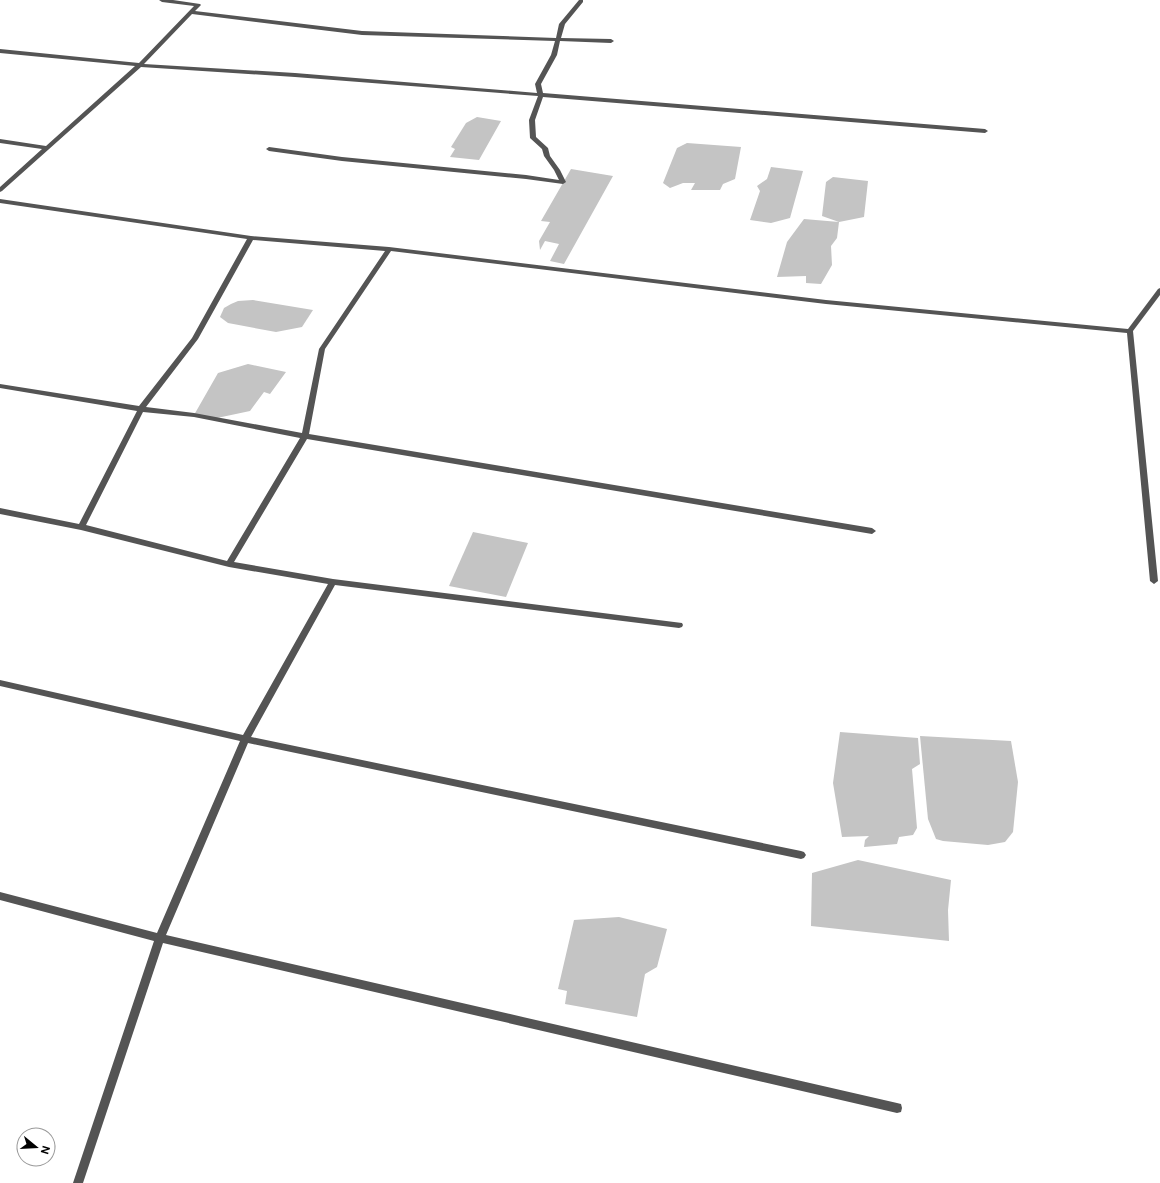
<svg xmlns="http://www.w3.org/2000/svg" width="1160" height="1183" font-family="'DM Sans',sans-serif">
<rect width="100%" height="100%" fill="#fff"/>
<g fill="#c4c4c4">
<polygon points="477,117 501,121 479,160 450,157 455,149 451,147 466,123"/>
<polygon points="687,143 741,147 735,179 723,184 720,190 691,190 695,183 683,183 670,188 663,183 677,148"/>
<polygon points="771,167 803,171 790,218 771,223 750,220 760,191 757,186 767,179"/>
<polygon points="571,169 613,176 564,264 550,261 559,244 545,241 540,250 539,241 550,222 541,221"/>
<polygon points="833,177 868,181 864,217 839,222 837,238 831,246 832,265 821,284 806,283 806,276 777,277 787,242 804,219 839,222 822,216 826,182"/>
<polygon points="253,300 313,310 302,327 276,332 228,323 220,317 224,308 231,304 238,301"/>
<polygon points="248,364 286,372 270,394 264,392 250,411 217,418 194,415 218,373"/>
<polygon points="473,532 528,543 506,597 449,586"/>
<polygon points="840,732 918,738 920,764 912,769 917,828 913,835 899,837 897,844 864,847 865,840 869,836 842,837 833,783"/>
<polygon points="920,736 1011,741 1018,782 1013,832 1005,842 988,845 943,841 936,839 928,819"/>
<polygon points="858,860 951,880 948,910 949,941 811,926 812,873"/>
<polygon points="619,917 667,929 657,967 645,974 637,1017 565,1004 567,991 558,989 574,920"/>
</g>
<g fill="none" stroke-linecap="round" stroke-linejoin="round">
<g fill="#545454" fill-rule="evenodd">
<path d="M159,0H173L200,4L201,5L195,11L362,31L556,38L559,24L579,0H583V2L565,24L561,38L611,39L614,41L611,43L560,41L557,55L541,84L543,93L985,129L988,131L985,133L543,97L535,120L536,137L548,148L550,156L560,170L566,182L563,184L526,179L342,161L269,151L266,149L269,147L342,157L526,175L559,180L554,170L544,156L542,149L530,138L529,120L538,96L295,77L141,67L2,191L0,192V187L42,149L0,143V139L46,146L135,66L0,53V49L139,63L194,6L162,2ZM192,14L362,35L555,41L551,55L535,84L537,93L295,73L144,64Z"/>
<path d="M0,199L251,236L389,247L826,300L1128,329L1158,289L1160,288V295L1133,331L1158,581L1154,584L1150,581L1127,333L826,304L391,251L325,349L309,434L872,528L876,531L872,534L307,439L234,562L333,579L682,623L683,625L682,627L679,628L335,585L251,737L801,851L804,852L806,855L804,858L801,859L248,743L166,935L897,1103L901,1104L902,1108L901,1112L897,1113L163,943L83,1183H73L154,941L0,900V892L157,933L240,741L0,686V680L243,735L328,584L229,567L81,530L0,514V508L79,524L137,411L0,388V384L139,406L192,338L247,239L0,203ZM253,240L385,251L319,349L302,433L194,413L146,407L198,339ZM143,412L194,417L300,438L227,561L86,525Z"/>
</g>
</g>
<g transform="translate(36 1147) rotate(108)"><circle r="19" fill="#ffffff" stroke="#999999"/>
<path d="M0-3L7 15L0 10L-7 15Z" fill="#000000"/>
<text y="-6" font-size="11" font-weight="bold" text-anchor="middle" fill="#000000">N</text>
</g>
</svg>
